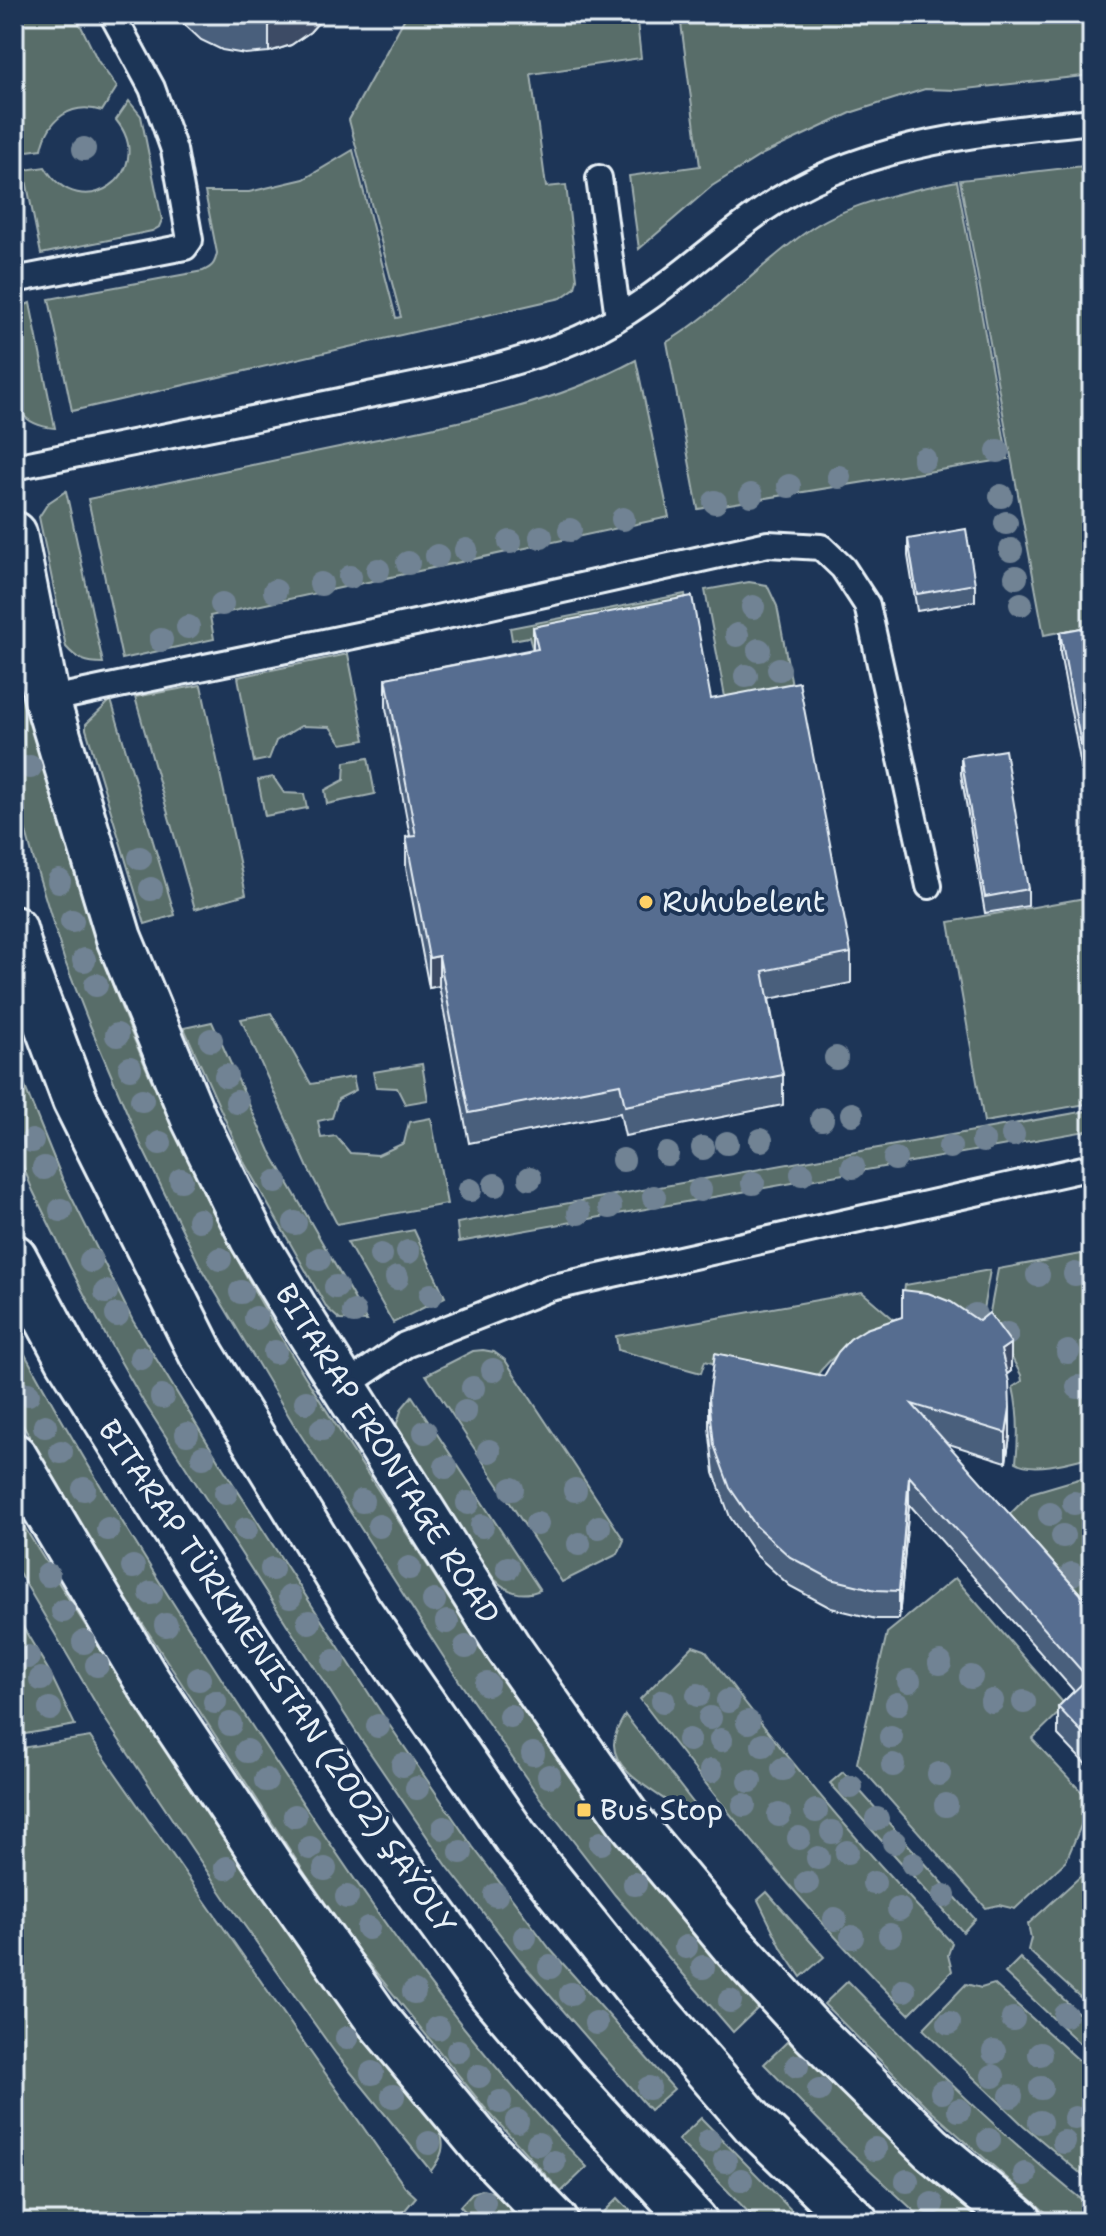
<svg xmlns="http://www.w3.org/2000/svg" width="1106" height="2236" font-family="'Shantell Sans',sans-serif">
<rect width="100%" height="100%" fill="#1d3557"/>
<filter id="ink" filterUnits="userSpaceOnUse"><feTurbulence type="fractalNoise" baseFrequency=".0125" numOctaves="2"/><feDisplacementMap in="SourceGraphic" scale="16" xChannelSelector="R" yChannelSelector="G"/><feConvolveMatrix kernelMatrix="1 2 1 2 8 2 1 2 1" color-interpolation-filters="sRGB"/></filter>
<g filter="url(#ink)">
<g fill="#596d69" stroke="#a0afb0" stroke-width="2">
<path d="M14,14H75L98,61L117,87L102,111C71,101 48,119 42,149L20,152L14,119Z"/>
<path d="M407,14H1092V75L957,90L925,89L853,112L763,154L712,186L639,249L629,176L700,166L680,16L637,22L641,58L531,74L546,187L566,185L577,279L575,288L561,298L72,411L49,299L203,271C212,267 215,264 217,253L205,192H249L304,179L353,150L396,318L401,317L349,120Z"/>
<path d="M129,101L141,116L162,220L159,227L152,231L41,254L24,170L45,167C81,228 159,172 116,120Z"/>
<polygon points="1092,165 1092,626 1044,635 960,180"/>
<path d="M957,181L1008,459L698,509L667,342C720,311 761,262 812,228C852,202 911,190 957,181Z"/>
<path d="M30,303L55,428C42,427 29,424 21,412C7,393 14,334 14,310Z"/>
<path d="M636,360L669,517L210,616L214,639L122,659L88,499C180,480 271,461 363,442C457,423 551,406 636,360Z"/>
<path d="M66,491L103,663C87,663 77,660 66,647L39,517L48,503Z"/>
<polygon points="749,582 767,585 777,606 796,706 729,718 705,590"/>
<polygon points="685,594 690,621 533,651 529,637 512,640 510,628"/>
<path d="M14,624C36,733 62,843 99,948C135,1051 182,1151 231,1247C287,1356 358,1458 424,1560C525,1717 630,1871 759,2007L733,2032L615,1895L540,1798L461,1684L293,1423L201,1268L140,1143L89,1023L64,959L32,854L14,787Z"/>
<polygon points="348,654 365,740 342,744 330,727 301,726 276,741 269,759 254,762 238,677"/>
<polygon points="201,685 246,894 195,909 135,697"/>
<polygon points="111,700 175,915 145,924 86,729 86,724"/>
<polygon points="368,758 375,794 327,804 325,790 344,780 345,762"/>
<polygon points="273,777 284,793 304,794 307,808 265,816 258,780"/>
<polygon points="1085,898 1092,935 1092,1103 984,1122 949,922"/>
<polygon points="271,1013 311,1084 353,1077 356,1090 338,1099 332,1118 318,1121 321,1138 336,1136 350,1153 378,1155 404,1143 409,1122 431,1118 447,1204 337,1224 308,1168 241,1019"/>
<polygon points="212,1022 270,1151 367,1321 340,1320 327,1308 245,1164 184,1028"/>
<polygon points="14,1060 62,1178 133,1321 223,1468 388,1723 473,1847 550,1949 674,2089 650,2110 527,1969 447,1866 362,1741 143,1401 106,1336 70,1267 33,1191 14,1144"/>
<polygon points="422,1064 428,1100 405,1104 397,1088 376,1087 373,1072"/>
<polygon points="1092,1110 1092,1130 459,1242 457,1223"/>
<polygon points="414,1230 445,1297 393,1323 347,1242"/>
<path d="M1092,1252V1456C1073,1461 1033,1473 1016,1462C1019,1436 1019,1413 1013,1387L1022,1381L1021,1375L1002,1339L988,1323L998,1269Z"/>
<polygon points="990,1270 981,1321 902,1304 905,1285"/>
<path d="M862,1292L896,1321C861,1339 825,1353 808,1391L705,1361L701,1373L618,1350L616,1336Z"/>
<path d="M14,1334C86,1468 167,1595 250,1723C352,1879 455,2034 587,2167L561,2192L484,2107L361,1954L306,1875L100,1558L14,1410Z"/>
<polygon points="483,1350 494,1352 505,1360 624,1540 618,1554 562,1582 426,1375 473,1351"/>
<path d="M412,1396L540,1590C521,1598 508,1592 494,1579L395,1429L402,1408Z"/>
<polygon points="1092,1475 1092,1621 1004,1520 1031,1493"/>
<path d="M14,1510C80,1619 149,1726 220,1832C289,1934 359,2037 439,2130C447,2147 441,2157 431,2171L336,2054L227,1901L105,1719L14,1564Z"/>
<polygon points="955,1578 1066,1706 1032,1739 1091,1802 1066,1861 1015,1909 999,1905 986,1908 857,1763 887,1633"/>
<polygon points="14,1612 49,1671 75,1725 14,1736"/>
<path d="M693,1646L705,1650C782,1753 863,1850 952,1943L948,1955L952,1971L909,2014C810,1916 724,1809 640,1699Z"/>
<path d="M625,1715L698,1809L687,1817C669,1797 613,1776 614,1744C614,1733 620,1724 625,1715Z"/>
<polygon points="90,1737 405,2187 416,2197 395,2222 14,2222 14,1749"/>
<polygon points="843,1772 975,1919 963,1932 830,1783"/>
<polygon points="1083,1874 1092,1874 1092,2008 1028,1950 1031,1938 1028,1924"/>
<polygon points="767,1892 824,1957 801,1977 782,1949 758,1900"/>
<polygon points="1020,1958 1092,2026 1092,2055 1005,1973"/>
<path d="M848,1981C926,2061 1005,2139 1092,2208V2222H1058L1043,2210L931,2111L824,2004Z"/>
<polygon points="966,1984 981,1988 994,1984 1092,2072 1092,2183 1023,2125 923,2029"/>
<polygon points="790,2039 868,2118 981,2222 926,2222 842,2144 764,2064"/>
<polygon points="701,2118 803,2222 758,2222 678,2140"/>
<polygon points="482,2190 495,2193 525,2222 475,2222 460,2206 472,2193"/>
<polygon points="618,2198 641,2222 594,2222"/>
</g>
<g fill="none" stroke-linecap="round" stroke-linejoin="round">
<g stroke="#e8f1f8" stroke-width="30">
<g id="service">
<polyline points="599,178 618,317"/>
<polyline points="14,280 185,247 190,240 174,150 152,88 112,14"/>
<path d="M14,467C123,445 231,423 340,401C420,384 505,371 580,338C649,307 702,253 763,210C858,143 980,133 1092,121"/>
<polyline points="47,700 415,623 768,544 821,547 843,568 867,605 929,886"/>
<polyline points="345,1386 405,1345 550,1288 1092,1167"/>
</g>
</g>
<g stroke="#e8f1f8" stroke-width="50">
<g id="minor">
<polyline points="14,534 47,700 119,938 194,1119 253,1239 295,1309 508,1647 630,1821 733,1945 812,2031 931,2148 1020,2222"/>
<polyline points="14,1456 146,1679 274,1872 378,2020 486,2150 556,2222"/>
</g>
</g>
<g stroke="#e8f1f8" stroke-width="50">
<g id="secondary">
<polyline points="14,929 24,964 75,1100 202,1355 359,1611 516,1838 637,1989 754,2124 856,2222"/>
<polyline points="14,1257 68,1358 167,1517 363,1817 491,1993 563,2078 695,2222"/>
</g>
</g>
<use href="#service" stroke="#1d3557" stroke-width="24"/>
<use href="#minor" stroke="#1d3557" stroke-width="44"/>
<use href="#secondary" stroke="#1d3557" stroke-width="44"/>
</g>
<g fill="#718394">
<circle cx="84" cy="149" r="12"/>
<circle cx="998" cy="451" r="12"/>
<circle cx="924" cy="459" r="12"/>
<circle cx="839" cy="477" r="12"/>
<circle cx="789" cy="486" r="12"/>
<circle cx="751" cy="495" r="12"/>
<circle cx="1001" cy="496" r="12"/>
<circle cx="715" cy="502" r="12"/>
<circle cx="623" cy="519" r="12"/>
<circle cx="1006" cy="523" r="12"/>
<circle cx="570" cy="530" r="12"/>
<circle cx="541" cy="537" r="12"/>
<circle cx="510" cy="542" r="12"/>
<circle cx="466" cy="550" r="12"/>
<circle cx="1011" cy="550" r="12"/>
<circle cx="437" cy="556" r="12"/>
<circle cx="408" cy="563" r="12"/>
<circle cx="378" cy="570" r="12"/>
<circle cx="350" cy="577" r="12"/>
<circle cx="1016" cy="577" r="12"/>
<circle cx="321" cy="584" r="12"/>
<circle cx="275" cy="591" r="12"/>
<circle cx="222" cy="604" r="12"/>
<circle cx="1021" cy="604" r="12"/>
<circle cx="753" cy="607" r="12"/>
<circle cx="188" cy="627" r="12"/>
<circle cx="737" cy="635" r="12"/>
<circle cx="161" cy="640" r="12"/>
<circle cx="759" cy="650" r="12"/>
<circle cx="779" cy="669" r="12"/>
<circle cx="746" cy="676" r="12"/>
<circle cx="30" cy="767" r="12"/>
<circle cx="140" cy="858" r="12"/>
<circle cx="59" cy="881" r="12"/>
<circle cx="151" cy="889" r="12"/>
<circle cx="72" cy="921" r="12"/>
<circle cx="84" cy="960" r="12"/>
<circle cx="96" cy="985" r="12"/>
<circle cx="117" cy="1035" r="12"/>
<circle cx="211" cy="1040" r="12"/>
<circle cx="836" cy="1058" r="12"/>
<circle cx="130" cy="1068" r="12"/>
<circle cx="226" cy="1076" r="12"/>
<circle cx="142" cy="1100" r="12"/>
<circle cx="237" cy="1102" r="12"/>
<circle cx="852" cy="1114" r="12"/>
<circle cx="822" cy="1119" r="12"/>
<circle cx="1013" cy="1135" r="12"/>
<circle cx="761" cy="1140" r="12"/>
<circle cx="32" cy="1141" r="12"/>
<circle cx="983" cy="1141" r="12"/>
<circle cx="160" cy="1143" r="12"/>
<circle cx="727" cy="1143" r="12"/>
<circle cx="950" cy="1147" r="12"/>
<circle cx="703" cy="1148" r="12"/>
<circle cx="667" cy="1154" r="12"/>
<circle cx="895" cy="1159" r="12"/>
<circle cx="623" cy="1160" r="12"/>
<circle cx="853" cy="1167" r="12"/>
<circle cx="44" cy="1168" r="12"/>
<circle cx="802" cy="1174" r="12"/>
<circle cx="530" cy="1178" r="12"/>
<circle cx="181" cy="1180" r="12"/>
<circle cx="276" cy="1182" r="12"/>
<circle cx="753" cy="1183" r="12"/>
<circle cx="495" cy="1185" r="12"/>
<circle cx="470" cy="1190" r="12"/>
<circle cx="700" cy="1190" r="12"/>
<circle cx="654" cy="1197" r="12"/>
<circle cx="610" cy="1207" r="12"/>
<circle cx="61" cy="1210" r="12"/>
<circle cx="579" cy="1213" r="12"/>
<circle cx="199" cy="1220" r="12"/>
<circle cx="295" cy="1223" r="12"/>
<circle cx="408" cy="1252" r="12"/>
<circle cx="381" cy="1255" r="12"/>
<circle cx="220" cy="1259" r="12"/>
<circle cx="319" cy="1259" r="12"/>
<circle cx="91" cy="1261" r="12"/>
<circle cx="1075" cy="1274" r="12"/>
<circle cx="1038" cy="1275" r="12"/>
<circle cx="397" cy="1278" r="12"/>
<circle cx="336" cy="1287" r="12"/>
<circle cx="106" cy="1292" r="12"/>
<circle cx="241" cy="1292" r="12"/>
<circle cx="431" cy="1295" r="12"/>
<circle cx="354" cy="1312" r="12"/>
<circle cx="117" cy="1315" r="12"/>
<circle cx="975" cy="1315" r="12"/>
<circle cx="256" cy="1318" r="12"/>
<circle cx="1007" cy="1334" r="12"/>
<circle cx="275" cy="1352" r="12"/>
<circle cx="1068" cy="1352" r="12"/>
<circle cx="141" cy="1358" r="12"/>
<circle cx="493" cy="1370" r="12"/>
<circle cx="1078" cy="1387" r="12"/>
<circle cx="473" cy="1388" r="12"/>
<circle cx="28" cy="1394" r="12"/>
<circle cx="162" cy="1397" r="12"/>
<circle cx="306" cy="1402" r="12"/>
<circle cx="465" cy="1412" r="12"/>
<circle cx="45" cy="1426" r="12"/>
<circle cx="322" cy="1429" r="12"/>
<circle cx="425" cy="1432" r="12"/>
<circle cx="187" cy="1434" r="12"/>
<circle cx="489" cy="1451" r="12"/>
<circle cx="61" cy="1452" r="12"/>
<circle cx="203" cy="1457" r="12"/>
<circle cx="446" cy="1467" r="12"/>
<circle cx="84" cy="1489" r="12"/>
<circle cx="512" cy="1489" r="12"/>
<circle cx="575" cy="1490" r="12"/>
<circle cx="226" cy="1493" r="12"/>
<circle cx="362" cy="1501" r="12"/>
<circle cx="468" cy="1503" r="12"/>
<circle cx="1074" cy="1503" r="12"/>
<circle cx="1050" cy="1514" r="12"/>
<circle cx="537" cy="1524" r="12"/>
<circle cx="379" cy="1526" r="12"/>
<circle cx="482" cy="1526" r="12"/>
<circle cx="599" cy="1527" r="12"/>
<circle cx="108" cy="1529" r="12"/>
<circle cx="246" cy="1529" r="12"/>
<circle cx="1063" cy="1536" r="12"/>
<circle cx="579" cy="1544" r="12"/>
<circle cx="133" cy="1567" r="12"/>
<circle cx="409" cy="1568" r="12"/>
<circle cx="508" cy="1568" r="12"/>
<circle cx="272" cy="1569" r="12"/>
<circle cx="1072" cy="1574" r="12"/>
<circle cx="48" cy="1575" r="12"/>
<circle cx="151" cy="1593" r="12"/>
<circle cx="290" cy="1597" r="12"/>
<circle cx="434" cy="1601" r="12"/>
<circle cx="63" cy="1611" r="12"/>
<circle cx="309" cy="1622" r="12"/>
<circle cx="447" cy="1622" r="12"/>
<circle cx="166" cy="1625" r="12"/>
<circle cx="84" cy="1642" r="12"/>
<circle cx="466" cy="1647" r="12"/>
<circle cx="28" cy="1657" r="12"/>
<circle cx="334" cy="1661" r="12"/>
<circle cx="940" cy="1663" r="12"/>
<circle cx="97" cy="1665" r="12"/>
<circle cx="971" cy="1677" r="12"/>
<circle cx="41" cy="1679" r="12"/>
<circle cx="199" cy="1679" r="12"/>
<circle cx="909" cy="1681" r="12"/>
<circle cx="487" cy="1684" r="12"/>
<circle cx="698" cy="1695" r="12"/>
<circle cx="663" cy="1701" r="12"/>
<circle cx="728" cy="1701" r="12"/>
<circle cx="992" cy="1701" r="12"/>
<circle cx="215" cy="1702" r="12"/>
<circle cx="1024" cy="1702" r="12"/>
<circle cx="897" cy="1704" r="12"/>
<circle cx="50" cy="1709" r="12"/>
<circle cx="510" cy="1716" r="12"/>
<circle cx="710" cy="1718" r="12"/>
<circle cx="748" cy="1722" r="12"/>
<circle cx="230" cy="1724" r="12"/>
<circle cx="378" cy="1726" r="12"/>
<circle cx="891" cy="1737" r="12"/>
<circle cx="689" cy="1740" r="12"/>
<circle cx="721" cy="1740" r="12"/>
<circle cx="763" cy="1745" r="12"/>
<circle cx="247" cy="1751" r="12"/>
<circle cx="533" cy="1754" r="12"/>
<circle cx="403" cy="1765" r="12"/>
<circle cx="893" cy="1765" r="12"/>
<circle cx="783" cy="1769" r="12"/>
<circle cx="711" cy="1771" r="12"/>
<circle cx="939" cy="1774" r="12"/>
<circle cx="549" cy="1776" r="12"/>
<circle cx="266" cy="1780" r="12"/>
<circle cx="750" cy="1781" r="12"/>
<circle cx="851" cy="1787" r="12"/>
<circle cx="417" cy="1788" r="12"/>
<circle cx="744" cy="1805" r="12"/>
<circle cx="946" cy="1805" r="12"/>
<circle cx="816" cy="1811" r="12"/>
<circle cx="779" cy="1815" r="12"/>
<circle cx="295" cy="1816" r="12"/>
<circle cx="877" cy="1819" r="12"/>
<circle cx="444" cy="1828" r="12"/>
<circle cx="832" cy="1832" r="12"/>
<circle cx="799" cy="1838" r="12"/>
<circle cx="894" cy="1842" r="12"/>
<circle cx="601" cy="1843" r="12"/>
<circle cx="310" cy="1848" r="12"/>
<circle cx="461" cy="1852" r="12"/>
<circle cx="847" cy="1852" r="12"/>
<circle cx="818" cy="1858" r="12"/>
<circle cx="913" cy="1864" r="12"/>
<circle cx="226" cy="1868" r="12"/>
<circle cx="325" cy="1869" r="12"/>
<circle cx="807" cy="1883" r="12"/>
<circle cx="874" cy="1883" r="12"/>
<circle cx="635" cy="1884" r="12"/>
<circle cx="496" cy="1895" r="12"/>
<circle cx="944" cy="1896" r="12"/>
<circle cx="347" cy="1897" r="12"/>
<circle cx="899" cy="1909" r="12"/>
<circle cx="835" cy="1919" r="12"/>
<circle cx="368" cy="1928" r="12"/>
<circle cx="890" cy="1935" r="12"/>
<circle cx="525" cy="1937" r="12"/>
<circle cx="852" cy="1937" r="12"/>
<circle cx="686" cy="1947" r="12"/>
<circle cx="550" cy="1967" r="12"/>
<circle cx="703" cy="1967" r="12"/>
<circle cx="904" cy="1990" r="12"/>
<circle cx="414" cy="1992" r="12"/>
<circle cx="571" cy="1994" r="12"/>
<circle cx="730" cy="2001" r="12"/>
<circle cx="1065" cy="2015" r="12"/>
<circle cx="1013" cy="2019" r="12"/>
<circle cx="596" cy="2023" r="12"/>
<circle cx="949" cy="2023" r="12"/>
<circle cx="438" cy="2028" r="12"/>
<circle cx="347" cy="2038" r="12"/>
<circle cx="458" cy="2051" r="12"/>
<circle cx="994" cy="2052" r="12"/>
<circle cx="1040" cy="2054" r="12"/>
<circle cx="797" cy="2066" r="12"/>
<circle cx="372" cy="2073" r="12"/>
<circle cx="479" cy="2076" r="12"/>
<circle cx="993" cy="2076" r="12"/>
<circle cx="649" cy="2088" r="12"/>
<circle cx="1041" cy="2088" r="12"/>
<circle cx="819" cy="2090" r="12"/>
<circle cx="942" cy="2092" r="12"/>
<circle cx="393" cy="2096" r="12"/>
<circle cx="1011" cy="2096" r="12"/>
<circle cx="500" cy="2102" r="12"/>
<circle cx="959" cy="2110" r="12"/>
<circle cx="1075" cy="2118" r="12"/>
<circle cx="517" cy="2121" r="12"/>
<circle cx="1040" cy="2122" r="12"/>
<circle cx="989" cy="2140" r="12"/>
<circle cx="709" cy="2141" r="12"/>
<circle cx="1064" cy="2142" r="12"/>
<circle cx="429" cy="2143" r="12"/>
<circle cx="538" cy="2144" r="12"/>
<circle cx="875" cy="2149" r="12"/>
<circle cx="725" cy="2161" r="12"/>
<circle cx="554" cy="2162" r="12"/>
<circle cx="1025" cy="2174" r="12"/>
<circle cx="741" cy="2180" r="12"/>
<circle cx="907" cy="2181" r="12"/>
<circle cx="484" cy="2202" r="12"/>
<circle cx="932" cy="2204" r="12"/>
</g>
<g fill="#4a5e7c" stroke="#e8f1f8" stroke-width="2">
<polygon points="176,14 326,14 310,32 291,45 269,52 245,54 222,50 201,40 184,24"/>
<polygon points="908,539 975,584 975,601 917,611 908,556"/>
<polygon points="1092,626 1092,825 1060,653 1060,632"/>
<polygon points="533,627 711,699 851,953 851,983 769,999 783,1075 783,1105 625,1136 620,1113 469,1143 439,986 429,988 406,867 406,837 410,836 386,708 386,678 533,649"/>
<polygon points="961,757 1028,889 1028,906 985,913 961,774"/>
<polygon points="979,1321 1011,1371 1007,1374 1010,1436 1006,1462 946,1443 1092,1607 1092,1771 1058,1735 1058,1707 1074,1691 909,1504 899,1619 876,1619 831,1608 790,1586 756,1555 730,1517 714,1473 709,1427 709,1398 824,1376"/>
</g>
<g fill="#3c4c65" stroke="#e8f1f8" stroke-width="2">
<polygon points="293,14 326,14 310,32 291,45 269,52 269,23"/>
<polygon points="439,956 439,986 429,988 429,958"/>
<polygon points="1011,1343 1011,1371 1001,1379 1001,1350"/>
<polygon points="1010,1408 1010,1436 1006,1462 1006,1433"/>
<polygon points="909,1476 909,1504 899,1619 899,1591"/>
</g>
<g fill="#566d90" stroke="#e8f1f8" stroke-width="2">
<polygon points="210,14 293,14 269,23 245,24 222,20"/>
<polygon points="966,529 975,584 917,594 908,539"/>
<polygon points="692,596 711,699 799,682 851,953 763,971 783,1075 625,1106 620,1084 469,1113 439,956 429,958 406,837 416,836 386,678 538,649 533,627"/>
<polygon points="1092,626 1092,804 1060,632"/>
<polygon points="1005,750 1028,889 985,897 961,757"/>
<polygon points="902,1290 928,1293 951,1302 979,1321 989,1313 1011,1343 1001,1350 1009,1382 1010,1408 1006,1433 912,1404 1092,1607 1092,1743 1058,1707 1088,1678 909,1476 899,1591 876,1590 831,1579 790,1557 756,1526 730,1488 714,1445 709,1398 715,1353 824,1376 838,1352 850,1339 866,1329 902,1317"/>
</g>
</g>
<g fill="#ffd166" stroke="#1d3557" stroke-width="3">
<circle cx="646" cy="902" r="8"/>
<rect x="576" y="1802" width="16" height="16" rx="4"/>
</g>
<g text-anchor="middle" stroke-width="8" stroke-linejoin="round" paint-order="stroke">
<g font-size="30" fill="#e8f1f8" stroke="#1d3557" text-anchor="start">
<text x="662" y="912">Ruhubelent</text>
<text x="600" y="1820">Bus Stop</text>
</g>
<g font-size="30" fill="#e8f1f8" stroke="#1d3557">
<text transform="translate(387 1454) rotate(58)" y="10">BITARAP FRONTAGE ROAD</text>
<text transform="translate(277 1677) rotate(56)" y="10">BITARAP TÜRKMENISTAN (2002) ŞAÝOLY</text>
</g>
</g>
<rect width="1106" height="2236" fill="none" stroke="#1d3557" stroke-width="48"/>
<rect x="24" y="24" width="1058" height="2188" fill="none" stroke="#e8f1f8" stroke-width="3" filter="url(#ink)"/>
</svg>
